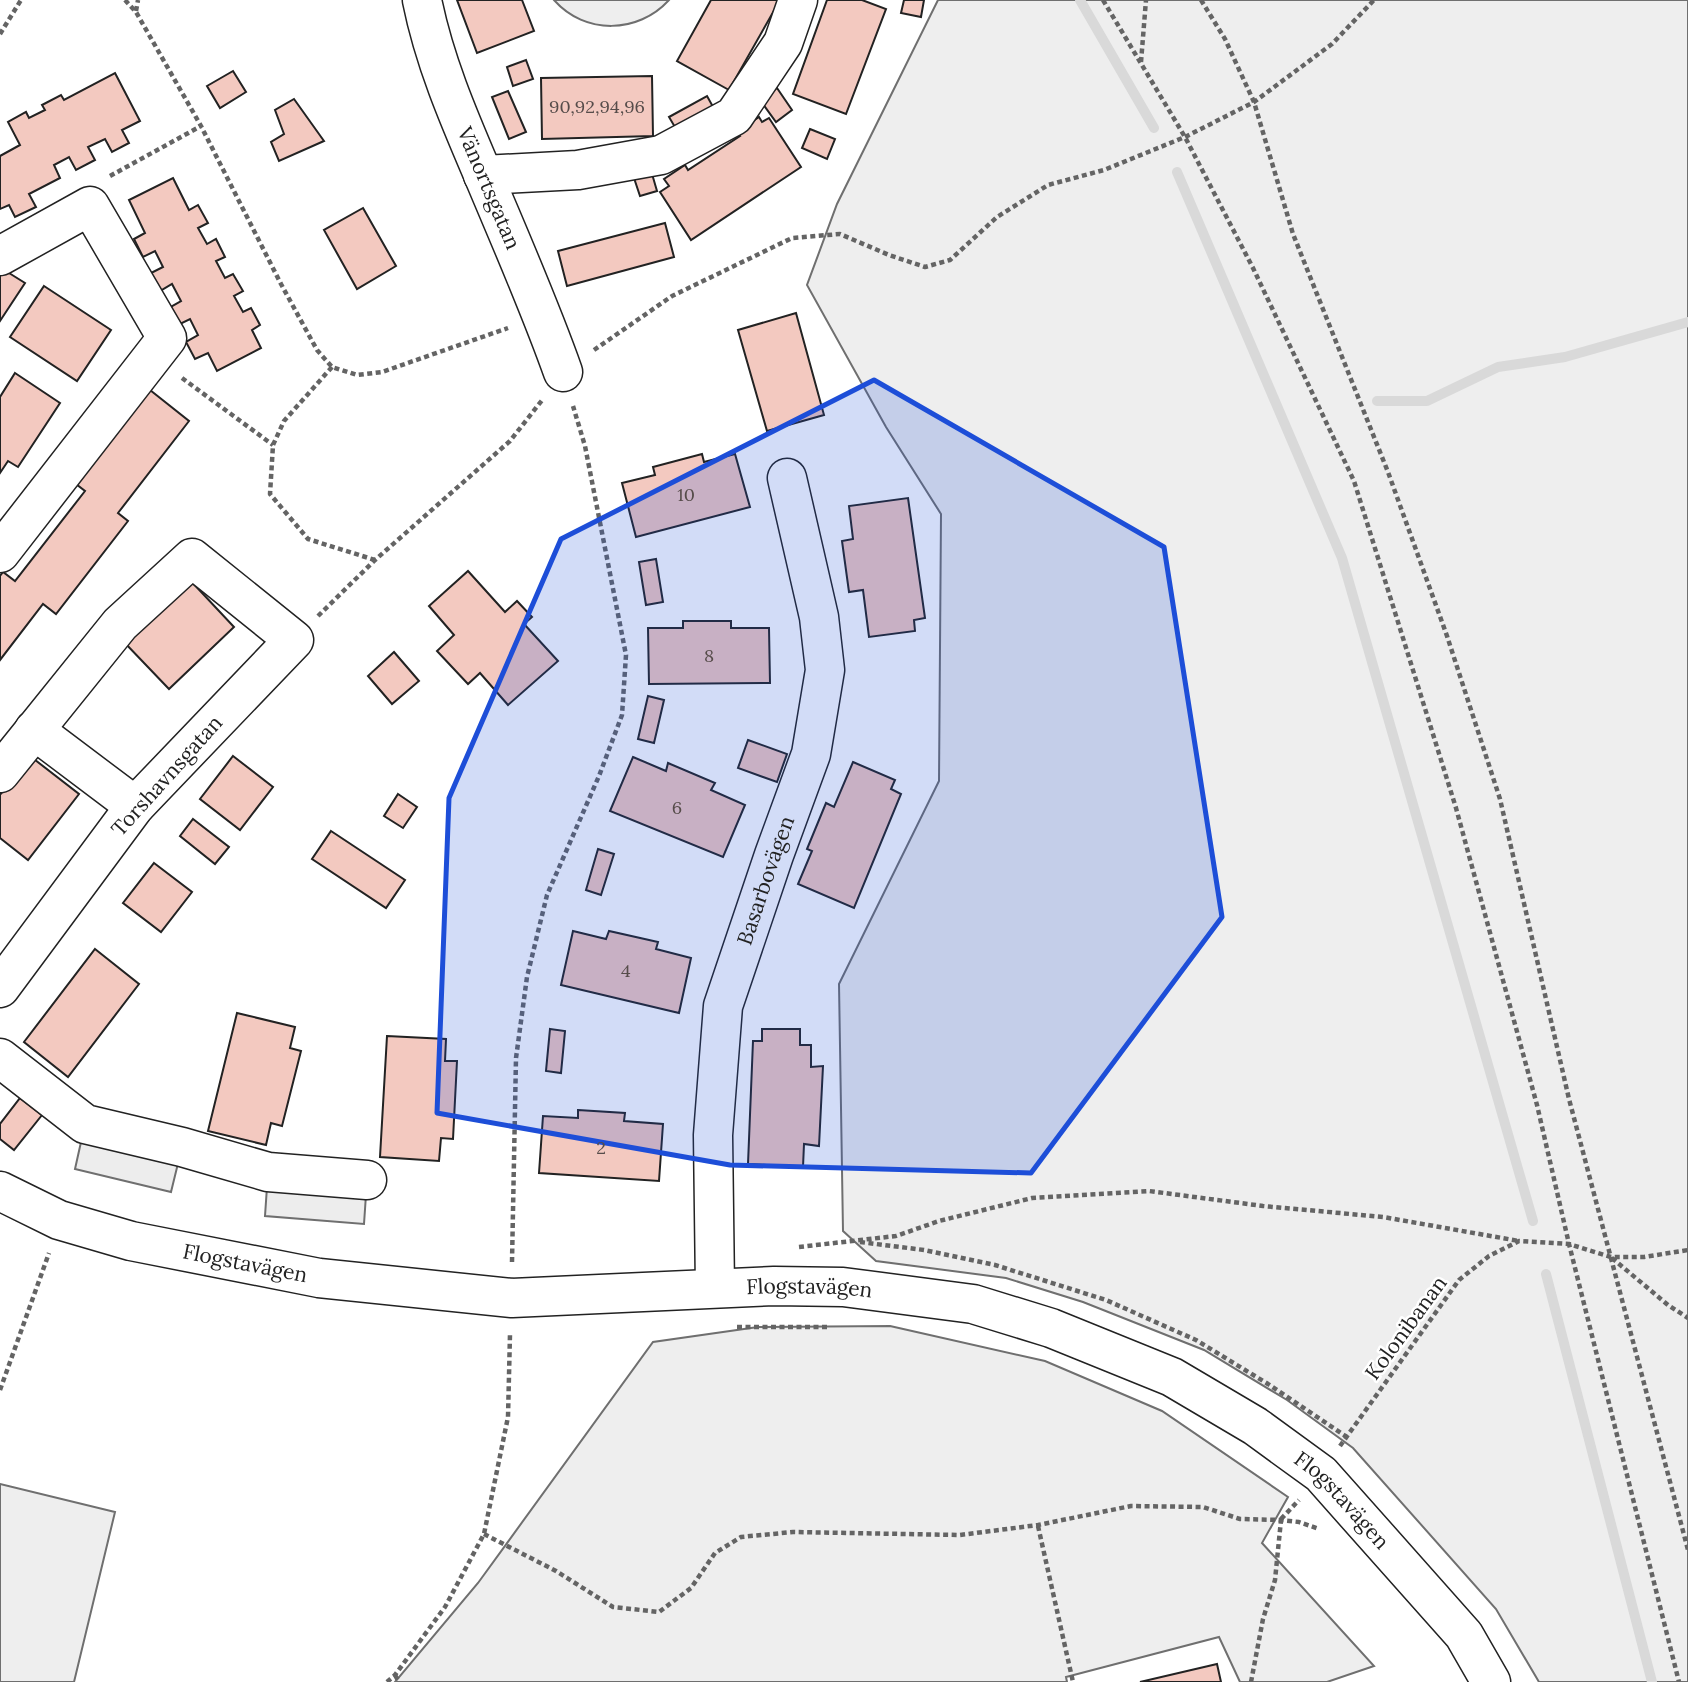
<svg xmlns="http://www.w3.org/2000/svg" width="1688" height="1682" font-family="Lora,serif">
<rect width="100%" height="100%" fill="#fff"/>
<g fill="#eee" stroke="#6f6f6f" stroke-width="2">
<path d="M554,0H669C638,34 585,35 554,0Z"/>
<polygon points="938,0 1688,0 1688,1682 1539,1682 1496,1609 1353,1448 1287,1400 1204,1350 1083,1302 1006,1278 876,1261 843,1231 839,984 939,781 941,514 886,427 807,285 837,204"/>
<polygon points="890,1326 1045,1361 1162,1411 1288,1497 1262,1543 1374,1666 1327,1682 1240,1682 1219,1637 1066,1677 1067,1682 395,1682 478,1583 653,1342 758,1327"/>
<polygon points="0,1484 115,1512 74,1682 0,1682"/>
</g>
<g fill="#ededed" stroke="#6f6f6f" stroke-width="2">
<polygon points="85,1124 182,1147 171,1192 75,1169"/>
<polygon points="268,1172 367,1180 364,1224 265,1216"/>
</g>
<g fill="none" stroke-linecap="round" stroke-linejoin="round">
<g stroke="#d9d9d9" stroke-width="10">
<polyline points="1080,0 1154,128"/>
<polyline points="1177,172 1342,558 1533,1221"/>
<polyline points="1377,401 1427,401 1498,367 1565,357 1688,322"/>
<polyline points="1546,1274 1652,1682"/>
</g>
</g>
<g fill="#f3c9c0" stroke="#222" stroke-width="2">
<polygon points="457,0 522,0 534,31 477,53"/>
<polygon points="711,0 780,0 729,90 677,61"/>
<polygon points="827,0 862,0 886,9 846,114 793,94"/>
<polygon points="904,0 924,0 921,17 901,13"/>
<polygon points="526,60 533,79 513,86 507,67"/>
<polygon points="233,71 246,92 220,108 207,86"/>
<polygon points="115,73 140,121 122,130 129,143 112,152 105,139 88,147 95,160 76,170 69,157 54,165 60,178 29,194 36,207 15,217 9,205 0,209 0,156 20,145 8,122 26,112 29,118 45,110 42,105 61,95 64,100"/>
<polygon points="652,76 653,136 542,139 541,78"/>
<polygon points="777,88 792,110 776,122 760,100"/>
<polygon points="508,91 526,132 509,139 492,97"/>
<polygon points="707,96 717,114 679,134 669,117"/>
<polygon points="294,99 324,141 279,161 271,142 284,134 275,110"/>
<polygon points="759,117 762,122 769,118 801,167 691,240 660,192 669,186 664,179 685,165 688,170 740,136 737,132"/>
<polygon points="810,129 835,139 827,159 802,148"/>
<polygon points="650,167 657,191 640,196 632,172"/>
<polygon points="173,178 189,210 198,205 208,223 198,228 207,244 216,239 225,257 216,261 225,278 233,274 243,291 234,296 243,312 251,308 260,325 252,330 261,348 217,371 208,353 195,359 186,342 198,335 190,319 178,325 169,308 181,301 172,284 160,291 151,273 163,267 155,251 143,257 134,239 145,233 129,200"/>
<polygon points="363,208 396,266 357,289 324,230"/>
<polygon points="665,223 674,257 567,286 558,251"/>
<polygon points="1,268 25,283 0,321 0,270"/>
<polygon points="44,286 111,330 77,381 10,337"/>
<polygon points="796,313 824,415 767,431 738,330"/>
<polygon points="15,373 60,403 18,467 8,461 0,473 0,397"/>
<polygon points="150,390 189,421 118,513 128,521 56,614 43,604 0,660 0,576 3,572 15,581 85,491 76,484"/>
<polygon points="702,454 704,462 735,454 750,507 636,537 622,483 655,475 653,467"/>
<polygon points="908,498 925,618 914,620 915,631 869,637 863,590 849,592 842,541 853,539 849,506"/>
<polygon points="656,559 663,602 646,605 639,562"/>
<polygon points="468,571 505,612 517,601 532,617 524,624 558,661 508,705 480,673 468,684 437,651 454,635 429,606"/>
<polygon points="189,579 234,627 169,689 123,641"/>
<polygon points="683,621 731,621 731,628 769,628 770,683 649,684 648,628 683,628"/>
<polygon points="394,652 419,681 392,704 368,676"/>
<polygon points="648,696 664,700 654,743 638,739"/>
<polygon points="748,740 787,754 777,782 738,768"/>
<polygon points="30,756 79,794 28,860 0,838 0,795"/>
<polygon points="233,756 273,787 240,830 200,799"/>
<polygon points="633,757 666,771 668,763 715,783 711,790 745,805 723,857 610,811"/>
<polygon points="853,762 895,780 891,789 901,794 854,908 798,884 812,851 807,849 826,803 834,807"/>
<polygon points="398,794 417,807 403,828 384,816"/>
<polygon points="193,819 229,847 215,864 180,836"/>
<polygon points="331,831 405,880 386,908 312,859"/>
<polygon points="598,849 614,854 601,895 586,890"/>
<polygon points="154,863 192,892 161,932 123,903"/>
<polygon points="573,931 606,939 609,931 658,942 656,949 691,958 679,1013 561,985"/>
<polygon points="95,949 139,984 68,1077 24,1042"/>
<polygon points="237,1013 295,1027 290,1048 301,1051 282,1126 271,1123 266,1145 208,1131"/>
<polygon points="550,1029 565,1031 561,1073 546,1071"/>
<polygon points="762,1029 800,1029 800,1045 811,1045 811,1067 823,1066 819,1146 804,1144 803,1167 748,1164 753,1041 762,1041"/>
<polygon points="387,1036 446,1039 445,1061 457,1061 453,1139 441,1138 439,1161 380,1157"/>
<polygon points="20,1098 42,1115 14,1150 0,1139 0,1124"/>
<polygon points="578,1110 625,1113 624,1121 663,1124 659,1181 539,1173 543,1116 578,1118"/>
<polygon points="1217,1664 1221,1682 1140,1682"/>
</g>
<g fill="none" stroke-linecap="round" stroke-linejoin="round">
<g stroke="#222" stroke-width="41">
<g id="minor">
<path id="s1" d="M422,0C434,60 458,116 482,172C510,239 539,304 563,372"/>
<polyline points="483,175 578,170 661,155 734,116 783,43 798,0"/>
<polyline points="0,256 90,206 167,338 0,553"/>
<polyline points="34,730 135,806"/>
<polyline points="0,773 120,624 192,558 294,640 135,806 0,988"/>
<polyline points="0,1058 85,1124 182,1147 268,1172 367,1180"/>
<path id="s2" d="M0,1191L59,1220L131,1241L319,1278L512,1298L774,1286L843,1287L973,1304L1051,1328L1172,1377L1255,1426L1321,1474L1464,1635L1491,1682"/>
<path id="s3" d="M715,1288L713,1135L723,1006L774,855L811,754L825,670L819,617L787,478"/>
</g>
</g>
<g stroke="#646464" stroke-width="4.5" stroke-dasharray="5 3.5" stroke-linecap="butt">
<polyline points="125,0 136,12 201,126 281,284 317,350 332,367 357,375 382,372 508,328"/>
<polyline points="1103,0 1185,137 1253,268 1354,481 1456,808 1537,1105 1569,1244 1679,1682"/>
<polyline points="1201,0 1225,39 1254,102 1293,234 1388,472 1447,636 1500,799 1569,1099 1688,1550"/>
<polyline points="136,11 138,0"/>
<polyline points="0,34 21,0"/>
<polyline points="1141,62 1146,0"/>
<polyline points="110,176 201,126"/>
<polyline points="594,350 672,296 792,238 840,234 889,255 925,267 950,260 997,217 1048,185 1104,170 1185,137 1254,102 1332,44 1374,0"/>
<polyline points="332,367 284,421 273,445 270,494 308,539 375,560"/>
<polyline points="182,378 273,445"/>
<polyline points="318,616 375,560 510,441 543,399"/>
<polyline points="860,1242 924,1250 995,1265 1106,1300 1196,1340 1268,1384 1347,1437"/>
<polyline points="799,1247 896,1236 939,1221 1032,1198 1149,1191 1263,1206 1383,1217 1519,1241"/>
<polyline points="1612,1258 1668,1305 1688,1318"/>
<polyline points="512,1262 516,1058 527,977 547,895 599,776 622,715 626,655 585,446 573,406"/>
<polyline points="737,1327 829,1327"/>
<polyline points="0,1390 49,1253"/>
<polyline points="1340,1446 1459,1280 1489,1256 1519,1241 1569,1244 1611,1257 1644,1257 1688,1250"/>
<polyline points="1281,1519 1299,1500"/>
<polyline points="1038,1526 1073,1682"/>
<polyline points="484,1534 556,1571 613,1607 659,1612 691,1588 715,1553 741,1537 793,1532 960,1535 1038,1525 1131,1506 1203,1507 1240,1519 1281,1520 1299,1522 1319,1529"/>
<polyline points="395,1675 399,1682"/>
<polyline points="387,1682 395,1675 445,1607 484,1534 508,1417 510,1334"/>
<polyline points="1251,1682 1263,1619 1275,1580 1281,1520"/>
</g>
<use href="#minor" stroke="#fff" stroke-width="38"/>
</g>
<path fill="#1d4ed8" fill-opacity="0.2" stroke="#1d4ed8" stroke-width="5" stroke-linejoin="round" d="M874,380L1164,547L1222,917L1031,1173L730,1165L437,1113L449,798L561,539Z"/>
<g text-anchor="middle" stroke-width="5" stroke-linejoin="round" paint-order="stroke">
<g font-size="18" fill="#564c4a">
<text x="597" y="113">90,92,94,96</text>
<text x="686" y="501">10</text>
<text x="709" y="662">8</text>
<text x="677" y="814">6</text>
<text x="626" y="977">4</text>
<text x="601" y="1154">2</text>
</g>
<g font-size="21" fill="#222" stroke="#fff">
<text dy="7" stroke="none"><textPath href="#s1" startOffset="200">Vänortsgatan</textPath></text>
<text transform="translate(167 776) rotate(-48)" y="7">Torshavnsgatan</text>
<text dy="7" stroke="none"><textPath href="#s3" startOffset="415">Basarbovägen</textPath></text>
<text dy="7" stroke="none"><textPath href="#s2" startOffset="257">Flogstavägen</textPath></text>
<text dy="7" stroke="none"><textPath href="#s2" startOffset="824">Flogstavägen</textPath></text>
<text transform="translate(1406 1328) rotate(-54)" y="7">Kolonibanan</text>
<text dy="7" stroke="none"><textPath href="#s2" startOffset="1412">Flogstavägen</textPath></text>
</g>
</g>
</svg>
